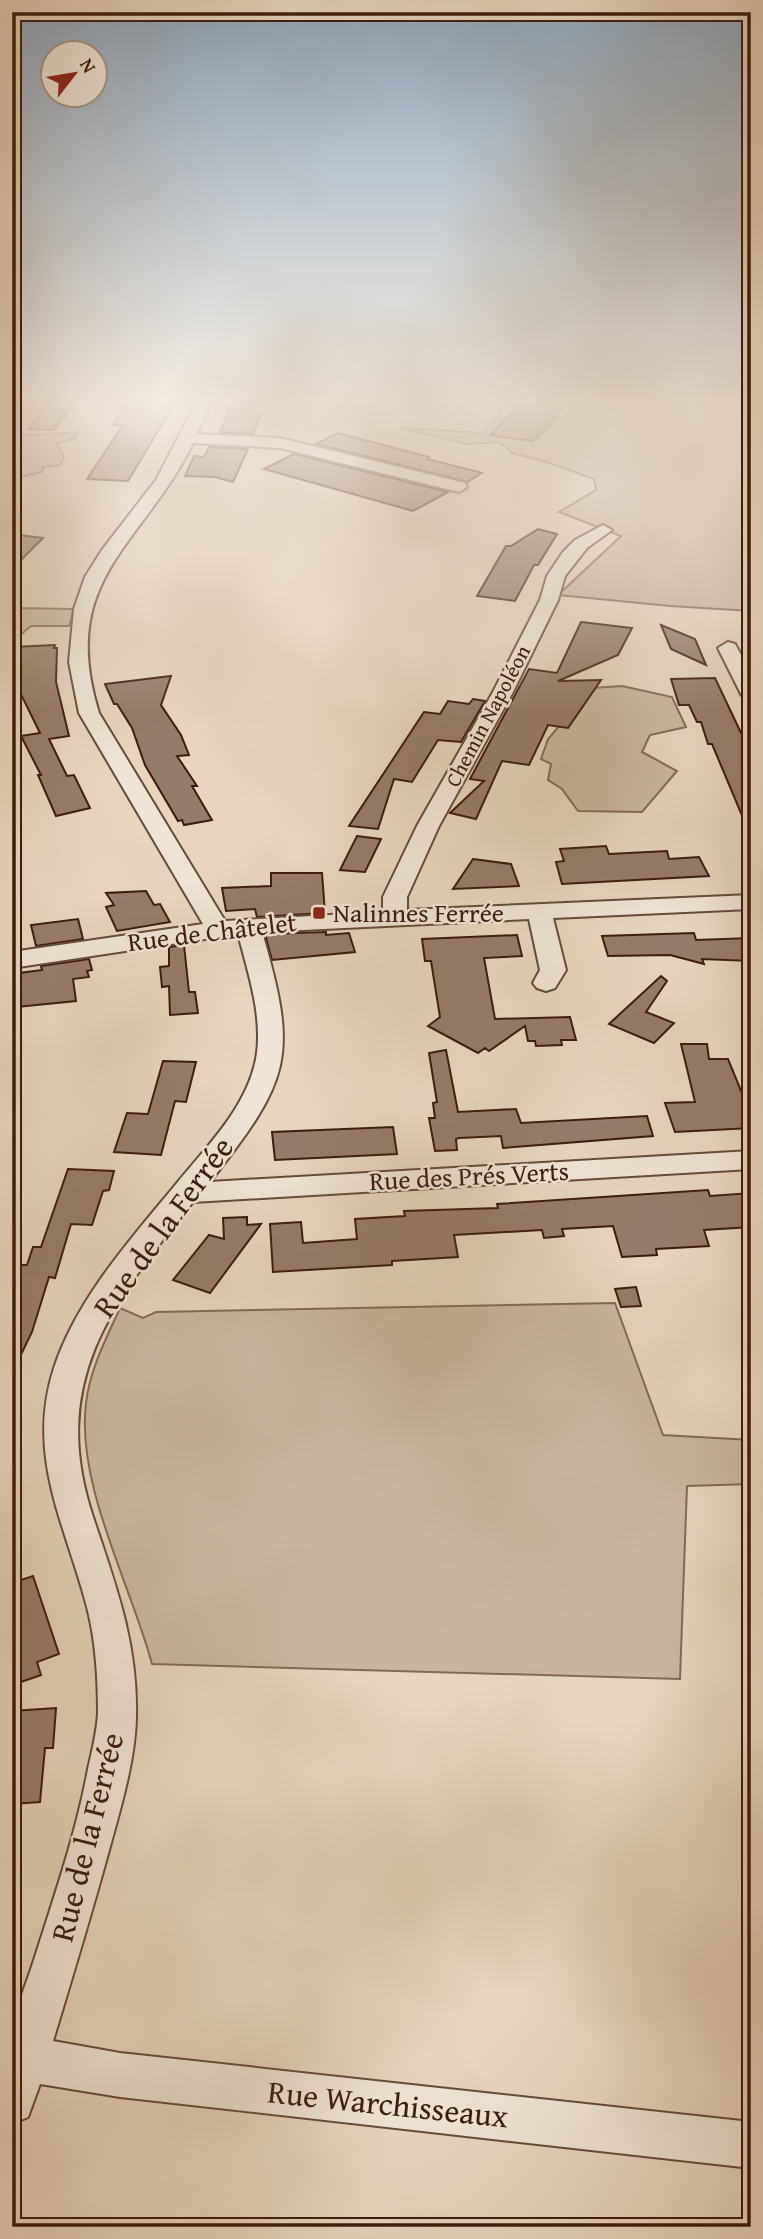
<svg xmlns="http://www.w3.org/2000/svg" width="763" height="2239" font-family="'Gentium Book Plus',serif">
<rect width="100%" height="100%" fill="#e7d5be"/>
<filter id="stains"><feTurbulence type="fractalNoise" baseFrequency=".00286" numOctaves="4"/><feColorMatrix values="0 0 0 0 .2 0 0 0 0 .09 0 0 0 0 .02 0 0 0 .5 -.17"/></filter>
<radialGradient id="worn" r=".72"><stop offset=".6" stop-color="#630" stop-opacity="0"/><stop offset="1" stop-color="#630" stop-opacity=".3"/></radialGradient>
<g fill="#cab6a0" stroke="#846957" stroke-width="2">
<polygon points="582,401 751,401 751,611 670,606 558,595 621,536 559,512 596,490 594,479 550,463 512,453 499,442 467,444 400,428 483,433 507,407 517,408 489,435 520,440 538,439 556,419 565,418 575,404"/>
<polygon points="12,432 31,435 78,432 76,438 57,443 64,458 60,465 43,467 42,472 12,479"/>
<polygon points="12,608 74,609 69,626 31,626 18,637 12,637"/>
<polygon points="622,686 672,697 686,727 650,735 642,752 677,771 642,812 578,811 562,789 548,780 551,764 541,759 548,739 592,688"/>
<path d="M615,1303L663,1435L751,1440V1484L687,1486L680,1679L152,1664C131,1585 76,1485 86,1403C90,1369 106,1339 120,1308L143,1318L156,1312Z"/>
</g>
<g fill="#957c6a" stroke="#3d1c0e" stroke-width="2">
<polygon points="51,401 75,401 54,430 28,429"/>
<polygon points="128,401 175,403 128,481 87,479 122,426 113,425"/>
<polygon points="234,401 256,401 251,412 261,413 253,434 220,432"/>
<polygon points="521,404 562,409 533,441 491,435"/>
<polygon points="338,433 429,457 427,459 482,473 467,482 316,444"/>
<polygon points="209,447 248,449 233,482 215,477 185,476 194,456 204,457"/>
<polygon points="294,454 448,492 413,511 264,469"/>
<polygon points="538,529 557,534 538,565 534,565 515,601 477,596 506,546 511,546"/>
<polygon points="19,535 43,538 12,569 12,542"/>
<polygon points="581,622 632,628 618,655 558,681 601,680 568,728 548,725 529,765 502,761 476,819 450,813 484,781 470,779 529,669 557,673"/>
<polygon points="661,625 695,639 706,665 671,649"/>
<polygon points="55,645 54,648 57,648 56,682 69,736 49,739 67,776 74,775 90,808 56,816 38,775 41,775 21,736 40,733 12,676 12,647"/>
<polygon points="171,676 161,705 181,735 189,755 177,756 197,786 192,786 212,820 184,825 182,820 178,821 145,765 132,728 117,704 114,704 105,684"/>
<polygon points="715,678 751,754 751,837 712,744 708,744 701,722 697,722 689,705 679,705 671,679"/>
<polygon points="473,699 485,701 461,742 438,740 412,782 394,779 378,829 349,826 424,712 440,714 448,701 469,704"/>
<polygon points="357,836 381,839 365,872 340,870"/>
<polygon points="606,846 609,854 667,851 669,859 699,857 709,876 562,884 556,862 564,861 560,849"/>
<polygon points="473,859 511,864 519,886 453,889"/>
<polygon points="271,873 322,873 325,913 257,917 255,909 226,911 222,888 271,886"/>
<polygon points="146,891 154,905 160,904 170,922 117,931 106,907 114,905 106,893"/>
<polygon points="78,919 83,939 36,946 31,925"/>
<polygon points="326,932 326,935 349,933 355,952 272,960 265,934"/>
<polygon points="694,933 696,940 751,938 751,961 702,959 704,964 670,955 608,956 602,936"/>
<polygon points="517,935 522,956 484,958 495,1019 570,1017 576,1040 561,1040 562,1045 536,1046 535,1041 528,1041 525,1026 489,1051 485,1048 478,1053 428,1026 440,1017 431,961 425,961 422,939"/>
<polygon points="184,945 189,992 195,992 198,1013 170,1015 169,986 162,987 160,967 169,966 169,947"/>
<polygon points="89,959 92,970 87,971 89,977 73,979 76,1001 17,1007 16,1002 12,1003 12,974 42,970 41,966"/>
<polygon points="661,976 667,981 646,1012 674,1023 654,1043 609,1024"/>
<polygon points="681,1044 707,1044 709,1059 728,1059 746,1103 751,1103 751,1128 675,1132 665,1103 695,1102"/>
<polygon points="446,1050 458,1112 516,1109 521,1123 647,1116 653,1136 503,1148 501,1136 459,1138 456,1139 457,1150 435,1151 429,1118 435,1118 433,1103 437,1102 429,1053"/>
<polygon points="163,1061 196,1062 186,1102 175,1101 161,1155 114,1152 127,1113 148,1114"/>
<polygon points="393,1127 397,1154 275,1160 272,1132"/>
<polygon points="68,1169 114,1171 109,1190 103,1191 92,1225 71,1224 55,1278 49,1277 32,1332 12,1373 12,1265 27,1265 33,1247 41,1247"/>
<polygon points="708,1190 710,1196 751,1193 751,1227 704,1230 709,1246 656,1249 657,1255 622,1257 613,1226 562,1229 564,1236 544,1238 542,1230 454,1235 458,1257 392,1261 392,1265 273,1272 270,1224 301,1222 303,1243 357,1239 355,1219 405,1216 404,1211 498,1208 497,1204"/>
<polygon points="247,1217 247,1225 261,1224 210,1293 173,1280 209,1235 224,1239 223,1218"/>
<polygon points="636,1287 641,1306 621,1307 615,1289"/>
<polygon points="33,1576 59,1654 37,1662 41,1675 12,1685 12,1583"/>
<polygon points="56,1708 53,1748 45,1748 40,1802 12,1804 12,1711"/>
</g>
<g fill="none" stroke-linecap="round" stroke-linejoin="round">
<g stroke="#684a3a" stroke-width="4">
<g id="minor">
<path d="M193,401H208L211,405L197,434L280,438L465,483L467,487L459,492L280,448L193,443C142,547 57,578 99,713L225,921L383,912V897L417,826L493,692L540,600L547,576L563,552L575,540L603,525L612,530L587,548L565,576L558,600L513,692L439,826L407,897V910L751,895V909L553,918L566,970L555,988L546,991L537,988L533,983L540,970L529,919L262,932C299,1058 290,1080 210,1182L751,1151V1169L193,1202C112,1303 48,1381 93,1517C116,1586 138,1644 136,1718C135,1759 122,1803 111,1843C93,1909 73,1975 53,2041L120,2053L751,2122V2168L120,2097L40,2084L28,2117L12,2124C12,2096 8,2054 13,2028C17,2005 27,1982 34,1960C54,1897 76,1834 88,1769C92,1751 97,1732 98,1713C98,1679 96,1644 88,1611C67,1527 25,1458 54,1368C77,1298 131,1239 177,1183C208,1145 250,1104 257,1053C262,1014 248,972 238,934L12,968V952L203,924L79,713L69,662L74,609L85,577L102,550L156,480L195,405Z"/>
<polygon points="728,642 735,644 751,673 751,700 744,698 741,694 718,648"/>
</g>
</g>
<use href="#minor" fill="#efe4d5" fill-rule="evenodd"/>
</g>
<linearGradient id="sky" x2="0" y2="1"><stop stop-color="#90a8bf"/><stop offset="0.56" stop-color="#f4ece2"/><stop offset="1" stop-color="#f4ece2" stop-opacity="0"/></linearGradient>
<rect width="763" height="714" fill="url(#sky)"/>
<rect fill="#8f2418" stroke="#efe4d5" stroke-width="2.5" x="312" y="906" width="14" height="14" rx="3.5"/>
<g text-anchor="middle" stroke-width="5" stroke-linejoin="round" paint-order="stroke">
<g font-size="21" fill="#3d1c0e" stroke="#efe4d5">
<text transform="translate(488 716) rotate(-62)" y="7">Chemin Napoléon</text>
</g>
<g font-size="26" fill="#3d1c0e" stroke="#efe4d5" text-anchor="start">
<text x="333" y="922">Nalinnes Ferrée</text>
</g>
<g font-size="26" fill="#3d1c0e" stroke="#efe4d5">
<text transform="translate(212 932) rotate(-7)" y="9">Rue de Châtelet</text>
<text transform="translate(469 1176) rotate(-3)" y="9">Rue des Prés Verts</text>
</g>
<g font-size="32" fill="#3d1c0e" stroke="#efe4d5">
<text transform="translate(163 1227) rotate(-54)" y="11">Rue de la Ferrée</text>
<text transform="translate(87 1837) rotate(-76)" y="11">Rue de la Ferrée</text>
<text transform="translate(388 2104) rotate(6)" y="11">Rue Warchisseaux</text>
</g>
</g>
<rect width="763" height="2239" fill="none" stroke="#e7d5be" stroke-width="42"/>
<rect x="14" y="14" width="735" height="2211" fill="none" stroke="#3d1c0e" stroke-width="3.5"/>
<rect x="21" y="21" width="721" height="2197" fill="none" stroke="#3d1c0e" stroke-width="2"/>
<g transform="translate(74 74) rotate(59)"><circle r="33" fill="#efe4d5" stroke="#a89485" stroke-width="2"/>
<path d="M0-5L12 26L0 18L-12 26Z" fill="#8f2418"/>
<text y="-10" font-size="19" font-weight="bold" text-anchor="middle" fill="#3d1c0e">N</text>
</g>
<rect width="100%" height="100%" filter="url(#stains)"/>
<rect width="100%" height="100%" fill="url(#worn)"/>
</svg>
